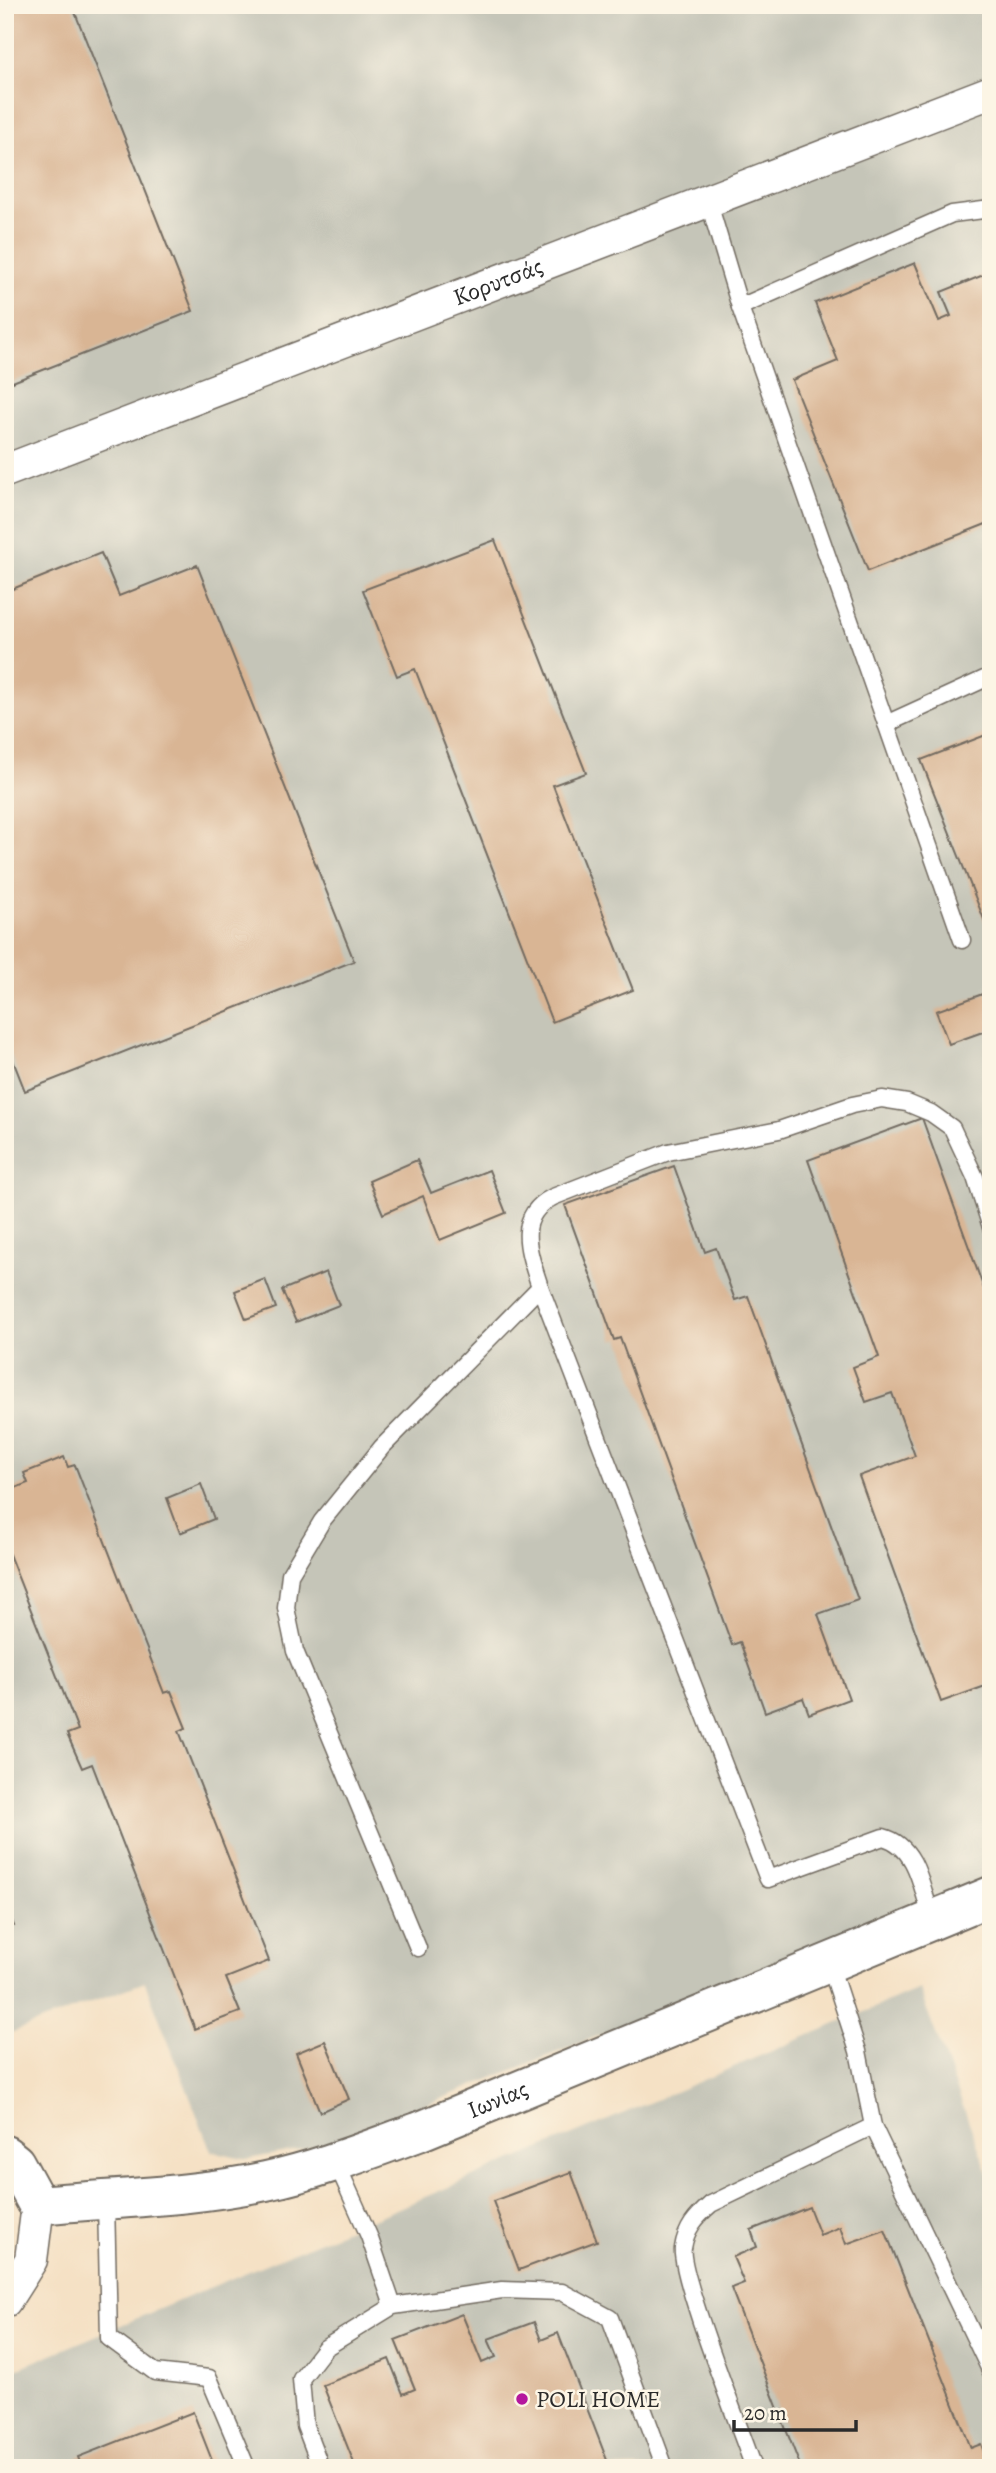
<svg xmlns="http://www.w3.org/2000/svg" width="996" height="2473" font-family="Alegreya,serif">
<rect width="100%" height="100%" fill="#fcf5e5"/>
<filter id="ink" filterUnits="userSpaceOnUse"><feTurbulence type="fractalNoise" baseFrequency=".0143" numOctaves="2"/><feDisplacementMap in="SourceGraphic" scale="14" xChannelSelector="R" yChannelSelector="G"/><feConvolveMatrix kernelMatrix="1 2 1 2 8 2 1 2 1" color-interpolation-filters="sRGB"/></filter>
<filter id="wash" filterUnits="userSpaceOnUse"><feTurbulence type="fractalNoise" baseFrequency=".00686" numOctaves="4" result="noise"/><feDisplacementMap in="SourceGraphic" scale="28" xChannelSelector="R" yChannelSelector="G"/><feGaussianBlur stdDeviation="1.57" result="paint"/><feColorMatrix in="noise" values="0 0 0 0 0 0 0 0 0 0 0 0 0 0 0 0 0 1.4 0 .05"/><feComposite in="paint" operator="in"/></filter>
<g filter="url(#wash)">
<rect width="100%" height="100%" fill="#f5e1c5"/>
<g fill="#c5c5b8">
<polygon points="5,5 991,5 991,1879 325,2145 248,2159 211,2151 145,1982 5,2035"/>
<polygon points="919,1989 991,2181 991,2468 5,2468 5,2374"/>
</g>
<g id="blocks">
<g fill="#d9b594">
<polygon points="5,5 72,5 193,311 5,385"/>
<polygon points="915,263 939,321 951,316 941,292 991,272 991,522 868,571 792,380 838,361 815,303"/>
<polygon points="495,540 586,773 553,785 633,990 552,1022 415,669 397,676 363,590"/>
<polygon points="101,553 119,596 197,565 354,961 25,1091 5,1040 5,592"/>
<polygon points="991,733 991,937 921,760"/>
<polygon points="988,992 991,1029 949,1044 936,1011"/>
<polygon points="922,1118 991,1308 991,1684 941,1702 859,1476 915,1456 892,1393 866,1402 853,1367 879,1357 808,1160"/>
<polygon points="417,1160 431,1193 489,1170 506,1213 440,1240 423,1196 383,1214 369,1181"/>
<polygon points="674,1166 705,1252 716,1248 735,1300 748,1296 858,1600 818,1614 849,1699 809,1714 803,1698 765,1712 740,1642 732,1645 620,1338 614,1340 565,1205"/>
<polygon points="326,1272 339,1305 296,1322 282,1290"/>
<polygon points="265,1279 276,1308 246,1319 235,1291"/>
<polygon points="64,1457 68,1467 75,1465 164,1693 171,1691 186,1728 179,1731 269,1961 226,1978 240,2012 195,2029 92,1764 82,1768 67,1734 78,1730 5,1544 5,1492 28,1483 24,1473"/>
<polygon points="201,1484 214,1519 180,1533 167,1498"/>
<polygon points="5,1904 14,1926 5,1929"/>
<polygon points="325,2041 349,2099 320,2112 296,2053"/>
<polygon points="571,2172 597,2241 519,2270 493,2201"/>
<polygon points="809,2207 820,2235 840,2227 846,2244 885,2230 971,2448 981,2444 990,2468 801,2468 731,2288 744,2283 733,2257 757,2247 751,2230"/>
<polygon points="462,2314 482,2363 496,2357 488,2339 534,2322 541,2340 558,2333 610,2468 356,2468 323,2385 389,2359 403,2394 415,2389 395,2340"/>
<polygon points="193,2412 215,2468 82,2468 78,2457"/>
</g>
</g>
</g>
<g filter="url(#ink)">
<use href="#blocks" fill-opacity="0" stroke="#726b61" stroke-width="2"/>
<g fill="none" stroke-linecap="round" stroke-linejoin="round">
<g stroke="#726b61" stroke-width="19">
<g id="service">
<polyline points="708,200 740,307 962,940"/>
<polyline points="740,307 952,214 991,209"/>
<polyline points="886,724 991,676"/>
<path d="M540,1287L768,1879L883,1837C918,1846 922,1890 932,1920"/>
<path d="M418,1948L295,1651L286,1608L290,1574L322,1521L382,1447L540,1287C530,1255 513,1217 553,1197L668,1152L779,1130L852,1105L882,1099L907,1103L931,1113L952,1128L975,1177L991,1227"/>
<polyline points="829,1962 858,2051 873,2126 991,2372"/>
<polyline points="336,2162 369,2236 393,2306"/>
<polyline points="106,2200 109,2338 155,2372 209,2378 247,2468"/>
<polyline points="321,2468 305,2426 301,2379 325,2348 393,2306 502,2290 562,2292 610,2318 665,2468"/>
<path d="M754,2468C742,2433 678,2272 683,2248C686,2228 696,2217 711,2204L873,2126"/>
</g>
</g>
<g stroke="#726b61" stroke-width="35">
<g id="minor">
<path id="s1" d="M5,471L991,92"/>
<polyline points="5,2301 31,2260 38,2205"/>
</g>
</g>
<g stroke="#726b61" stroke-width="42">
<g id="tertiary">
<path id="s2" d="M5,2155L15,2163L38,2205C113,2198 191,2197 266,2181C318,2170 368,2150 418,2132L991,1896"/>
</g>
</g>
<use href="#service" stroke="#fff" stroke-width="16"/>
<use href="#minor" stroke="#fff" stroke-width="32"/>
<use href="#tertiary" stroke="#fff" stroke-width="38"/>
</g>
</g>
<circle fill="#b5179e" stroke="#fcf5e5" stroke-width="2.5" cx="522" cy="2399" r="7"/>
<g text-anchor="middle" stroke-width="5" stroke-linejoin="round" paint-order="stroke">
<g font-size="24" fill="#2b2b2b" stroke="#fcf5e5">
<text dy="8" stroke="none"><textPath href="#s1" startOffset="528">Κορυτσάς</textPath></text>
<text dy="8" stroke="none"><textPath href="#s2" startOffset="536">Ιωνίας</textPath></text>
</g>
<g font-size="24" fill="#2b2b2b" stroke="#fcf5e5" text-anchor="start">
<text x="536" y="2407">POLI HOME</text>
</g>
</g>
<rect width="996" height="2473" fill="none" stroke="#fcf5e5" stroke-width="28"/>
<path d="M734 2420v10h122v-10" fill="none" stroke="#2b2b2b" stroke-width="3.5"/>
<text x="744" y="2420" font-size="21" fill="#2b2b2b" stroke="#fcf5e5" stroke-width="5" paint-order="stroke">20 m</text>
</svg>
